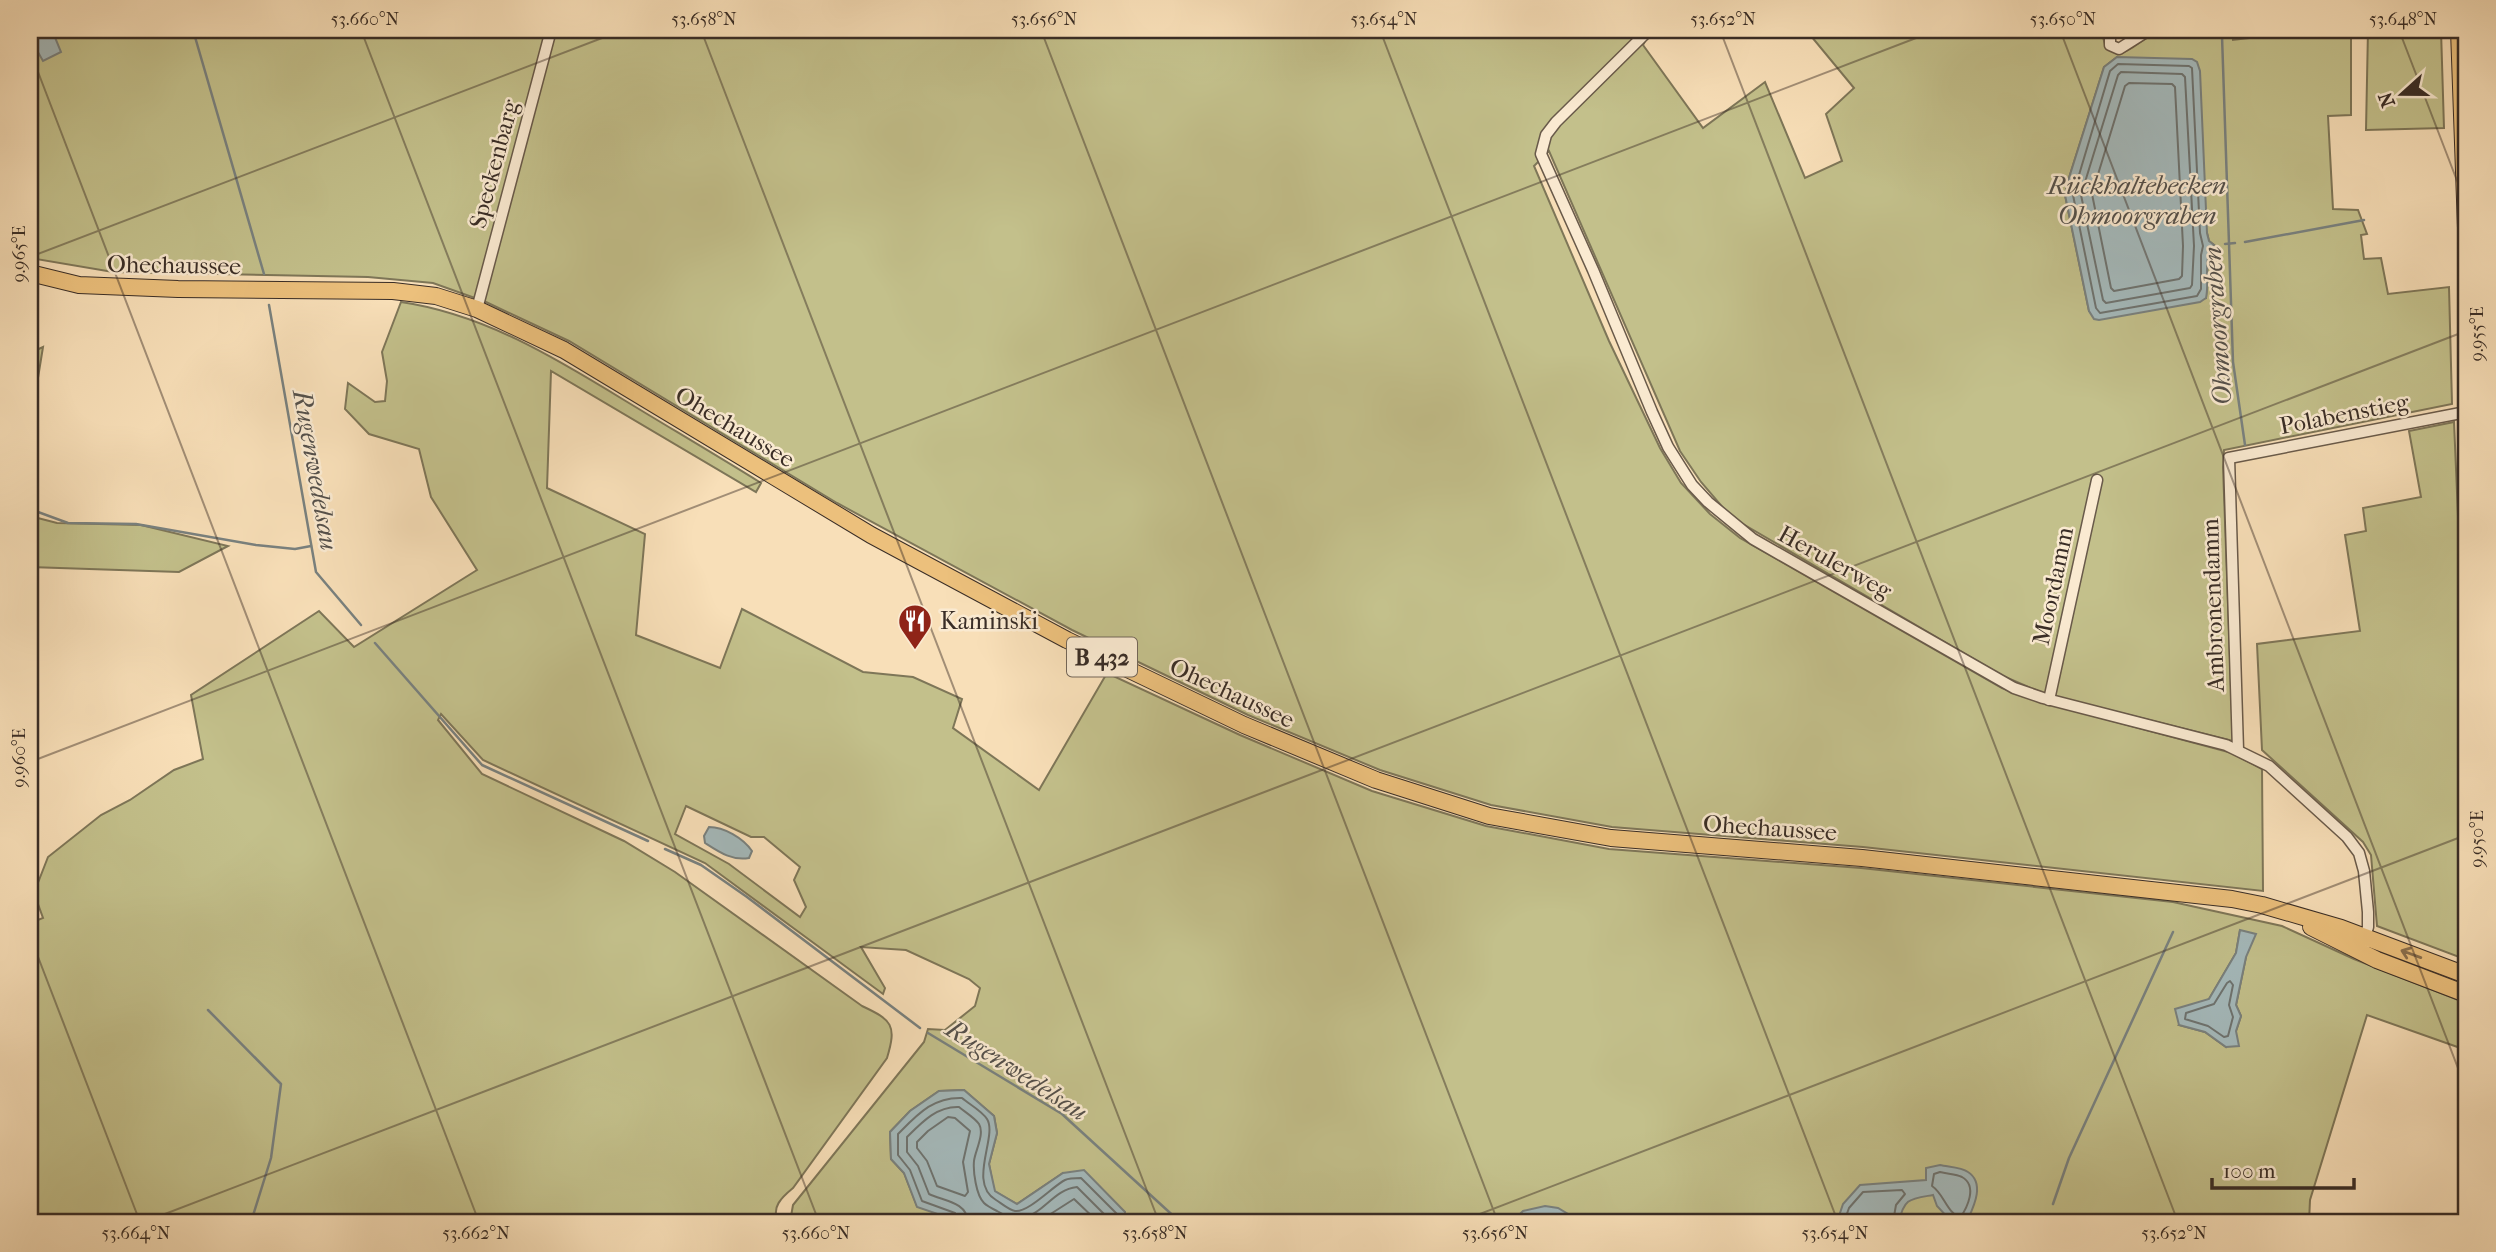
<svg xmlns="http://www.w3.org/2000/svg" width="2496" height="1252" font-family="'IM FELL French Canon',serif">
<rect width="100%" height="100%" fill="#f8dfb8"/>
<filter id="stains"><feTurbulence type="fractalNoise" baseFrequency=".00286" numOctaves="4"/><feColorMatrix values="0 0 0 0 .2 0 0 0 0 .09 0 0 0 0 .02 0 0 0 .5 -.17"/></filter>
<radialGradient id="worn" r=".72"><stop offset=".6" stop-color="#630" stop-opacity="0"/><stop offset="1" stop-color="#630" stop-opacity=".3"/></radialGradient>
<g fill="#c3c08b" stroke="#7e7658" stroke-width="2" fill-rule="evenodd">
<path d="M30,30H1651L1643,45L1703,128L1765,82L1805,178L1842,161L1826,114L1854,88L1806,30H2101L2106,48L2118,54C2134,51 2143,36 2160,32L2232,30L2233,40L2319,30H2351V115L2328,116L2333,209L2358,210L2367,234L2361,235L2364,259L2381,258L2388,294L2449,287L2452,404L2224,450L2223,467L2233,741L2045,694L2003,676L1731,517L1701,482L1680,451L1549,151L1534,166L1609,341L1660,448L1681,483L1710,514L1740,538L2002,688L2042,702L2232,753L2262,769L2263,891L1863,847L1612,827L1491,805L1380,770L1248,715L1072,630L837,503L569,341L486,302L433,283L368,277L113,272L30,258ZM2117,57L2207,233L2209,241L2214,245L2208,256L2206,298L2089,311L2065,195L2068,181L2104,67Z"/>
<polygon points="2368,30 2441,30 2444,128 2366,130"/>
<path d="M401,302C483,314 554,357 624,400C670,428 716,455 761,483L756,492L551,371L547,488L645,534L636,635L720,668L742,609L863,672L913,677L962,699L953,728L1039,790L1107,673L1240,735L1372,791L1486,826L1609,849L1861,868L2173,902L2282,926L2354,959L2466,1003V1050L2367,1015L2310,1200L2309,1222H1125V1212L1063,1173L1017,1204L994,1191L989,1164L997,1133L994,1116L964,1090L939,1091L910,1111L890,1132L891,1159L904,1173L917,1206L961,1222H790L793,1205L924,1042L928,1029L945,1030L975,1006L980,988L969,979L906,950L861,947L885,988L883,994L705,863L483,760L441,714L438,720L482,774L624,841L675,872L862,1006C892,1020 897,1025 887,1058L793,1188C782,1197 770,1208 779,1222H30V915L33,922L43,918L34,893L48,857L101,815L130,800L174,770L203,759L191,695L319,611L354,647L477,570L431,497L419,449L369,434L345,409L348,383L375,402L385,401L387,381L382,352ZM686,806L751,837H764L800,867L794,880L806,907L800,917L729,864L675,834ZM2240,930L2246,957L2236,1005L2241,1016L2236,1031L2226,1047L2205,1032L2179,1025L2209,999L2236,953Z"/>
<polygon points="43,347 30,427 30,353"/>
<polygon points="2454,422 2466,703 2466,954 2459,957 2377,926 2371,855 2363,842 2262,750 2257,644 2360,631 2345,535 2366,531 2363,508 2421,497 2409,431"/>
<polygon points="30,516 57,523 141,525 228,546 179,572 30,567"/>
</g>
<g fill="#a4b9bb" stroke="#79817f" stroke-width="2">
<polygon points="30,30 52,30 61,52 43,61 30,38"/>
<path d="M2117,57L2192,59L2197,62L2200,71L2207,233L2209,241L2214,245C2202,259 2210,281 2206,298L2200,302L2099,320L2094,319L2089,311L2065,195L2068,181L2104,67Z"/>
<path d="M709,827C724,827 743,838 752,851L749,858C732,861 719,852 705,843L704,836Z"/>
<polygon points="2240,930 2256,934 2246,957 2236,1005 2241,1016 2236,1031 2239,1046 2226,1047 2205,1032 2179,1025 2175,1009 2209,999 2236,953"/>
<polygon points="964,1090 994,1116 997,1133 989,1164 995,1191 1017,1204 1063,1173 1084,1170 1125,1212 1125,1222 961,1222 917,1207 904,1173 891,1159 890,1132 910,1111 939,1091"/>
<path d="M1940,1165C1948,1167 1961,1167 1968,1172C1985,1183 1974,1206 1968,1219L1950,1220L1937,1206L1933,1195C1910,1199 1904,1198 1899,1222H1837L1843,1204L1860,1185L1926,1180V1168Z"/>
<polygon points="1545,1206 1558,1208 1573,1217 1575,1222 1512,1222 1523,1211"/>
</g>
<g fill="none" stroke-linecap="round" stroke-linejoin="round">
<g stroke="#6e7370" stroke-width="2">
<polygon points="2118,64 2189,66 2192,68 2200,233 2203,246 2201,255 2201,289 2197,296 2100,313 2096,308 2073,195 2110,71"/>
<polygon points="2121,72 2182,74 2185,77 2194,246 2192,285 2190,288 2106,303 2103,300 2081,195 2118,75"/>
<polygon points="2129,83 2172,84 2175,87 2183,246 2182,276 2179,279 2114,291 2111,288 2092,194 2125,86"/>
<polygon points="2230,981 2233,985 2229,1005 2233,1017 2228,1036 2224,1037 2208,1026 2185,1019 2186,1013 2214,1004 2227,983"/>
<polygon points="948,1117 955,1118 970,1131 963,1162 968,1192 965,1196 937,1186 927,1161 917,1148 917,1142 928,1131"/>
<path d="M1940,1172C1947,1174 1956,1174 1962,1177C1978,1186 1967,1208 1960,1218C1946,1211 1944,1194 1932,1186L1934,1174Z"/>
<path d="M959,1222L955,1213L922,1201L910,1170L898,1155V1134C918,1114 933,1097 962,1098C969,1104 982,1111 987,1119C998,1136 967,1183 996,1200C1001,1203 1009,1210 1015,1211C1028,1213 1053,1186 1065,1180C1069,1178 1076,1178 1081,1178L1117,1214L1118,1222"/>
<path d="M968,1222C967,1202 944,1201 929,1194L918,1166L907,1152V1137C922,1122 937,1106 959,1107C965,1112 975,1118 979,1124C985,1134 975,1151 974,1161C973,1171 976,1195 984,1203C987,1206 993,1209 997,1211C1038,1235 1045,1190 1077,1187L1108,1218L1109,1222"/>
<polyline points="1038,1222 1074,1199 1098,1222"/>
<polyline points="1844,1222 1849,1208 1863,1192 1902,1190 1905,1194 1896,1205 1893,1222"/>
</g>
<g stroke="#79817f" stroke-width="2.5">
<polyline points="193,30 264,274"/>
<polyline points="2222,36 2233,362 2245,445"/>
<polyline points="2245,242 2364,220"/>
<polyline points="2225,244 2235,243"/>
<polyline points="269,305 316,572 361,625"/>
<polyline points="30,509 68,523 136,524 256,545 295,549 311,546"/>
<polyline points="375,643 482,765 648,841"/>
<polyline points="665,849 701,865 747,897 920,1028"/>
<polyline points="208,1010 281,1084 271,1158 251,1222"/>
<polyline points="928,1033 1062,1114 1180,1222"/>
<polyline points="2053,1204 2069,1158 2173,932"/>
</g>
<g stroke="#695a4a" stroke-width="13">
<g id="street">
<polyline points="1649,30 1556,122 1546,135 1541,154 1593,270 1652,412 1668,447 1692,485 1708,502 1753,539 2014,688 2043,698 2226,745 2269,766 2347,837 2359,853 2364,871 2368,912 2368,927 2365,937 2366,943"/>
<polyline points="2133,30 2117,31 2110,34 2110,45 2119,49 2149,30"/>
<polyline points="477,309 551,30"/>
<polyline points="2049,700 2097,480"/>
<polyline points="2238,750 2229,458 2466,412"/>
</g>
</g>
<g stroke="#392d26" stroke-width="18">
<g id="primary">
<polyline points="2459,30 2466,228"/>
<polyline points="30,273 79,285 178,289 393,291 436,296 477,309 564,350 871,535 1067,640 1244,725 1376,780 1489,816 1611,838 1862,858 2232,899 2262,905 2341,928 2466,975"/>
<polyline points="2311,927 2377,960 2466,994"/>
</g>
</g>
<use href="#street" stroke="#faead1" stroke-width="10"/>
<use href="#primary" stroke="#ecc07c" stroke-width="16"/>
</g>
<defs><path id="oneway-shaft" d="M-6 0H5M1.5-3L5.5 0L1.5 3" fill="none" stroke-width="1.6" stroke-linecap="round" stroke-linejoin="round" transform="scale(1.75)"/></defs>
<use stroke="#8a6f4d" href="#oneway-shaft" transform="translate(2411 954) rotate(-160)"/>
<path fill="none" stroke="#392d26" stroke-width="2" stroke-opacity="0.45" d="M361,30L819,1222M701,30L1159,1222M1041,30L1498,1222M1380,30L1838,1222M1720,30L2178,1222M2060,30L2466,1089M2399,30L2466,204M30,51L479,1222M30,257L623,30M30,762L1937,30M30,936L140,1222M144,1222L2466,331M1459,1222L2466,835"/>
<defs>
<g id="restaurant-pin" transform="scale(1.75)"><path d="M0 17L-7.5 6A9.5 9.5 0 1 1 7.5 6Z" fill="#8f2418" stroke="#faead1"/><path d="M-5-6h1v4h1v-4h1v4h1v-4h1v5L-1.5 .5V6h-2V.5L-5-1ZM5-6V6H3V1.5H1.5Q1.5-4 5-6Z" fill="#fff"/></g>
</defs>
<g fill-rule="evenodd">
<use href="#restaurant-pin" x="915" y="621"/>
</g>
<g text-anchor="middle" stroke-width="5" stroke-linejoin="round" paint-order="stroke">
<rect fill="#faead1" stroke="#736659" stroke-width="2" x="1067" y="637.5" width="70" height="39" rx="5"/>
<g font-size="23" font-weight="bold" fill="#392d26">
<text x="1102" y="665">B 432</text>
</g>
<g font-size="24" fill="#392d26" stroke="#faead1">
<text transform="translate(494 164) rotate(-75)" y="8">Speckenbarg</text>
<text transform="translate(174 265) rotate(1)" y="8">Ohechaussee</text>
<text transform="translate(2344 414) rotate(-11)" y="8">Polabenstieg</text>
<text transform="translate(735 427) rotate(31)" y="8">Ohechaussee</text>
<text transform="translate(1835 562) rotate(29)" y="8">Herulerweg</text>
<text transform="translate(2053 586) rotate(-78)" y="8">Moordamm</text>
<text transform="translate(2213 605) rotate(-92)" y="8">Ambronendamm</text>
<text transform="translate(1232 693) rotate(25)" y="8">Ohechaussee</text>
<text transform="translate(1770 828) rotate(4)" y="8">Ohechaussee</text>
</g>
<g font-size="24" fill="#392d26" stroke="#faead1" text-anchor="start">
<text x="940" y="629">Kaminski</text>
</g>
<g font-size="26" font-style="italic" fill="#54504b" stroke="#faead1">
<text x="2137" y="194">Rückhaltebecken<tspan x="2137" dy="30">Ohmoorgraben</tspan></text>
<text transform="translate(2217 326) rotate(-94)" y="9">Ohmoorgraben</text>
<text transform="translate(316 470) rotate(80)" y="9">Rugenwedelsau</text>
<text transform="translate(1017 1070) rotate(33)" y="9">Rugenwedelsau</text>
</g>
</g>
<rect width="2496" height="1252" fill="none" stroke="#f8dfb8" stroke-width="77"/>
<g transform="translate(2402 94) rotate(249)" stroke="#faead1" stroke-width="5" paint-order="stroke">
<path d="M0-5L12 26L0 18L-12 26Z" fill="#392d26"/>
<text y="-10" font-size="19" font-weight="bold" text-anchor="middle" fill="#392d26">N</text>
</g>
<path d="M2212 1178v10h142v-10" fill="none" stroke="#392d26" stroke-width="3.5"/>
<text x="2223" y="1178" font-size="21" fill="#392d26" stroke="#faead1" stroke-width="5" paint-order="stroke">100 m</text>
<rect x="38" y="38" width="2420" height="1176" fill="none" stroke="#392d26" stroke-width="2.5"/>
<g font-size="18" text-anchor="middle" fill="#392d26">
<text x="365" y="25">53.660°N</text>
<text x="704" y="25">53.658°N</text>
<text x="1044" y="25">53.656°N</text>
<text x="1384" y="25">53.654°N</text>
<text x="1723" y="25">53.652°N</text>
<text x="2063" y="25">53.650°N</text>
<text x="2403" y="25">53.648°N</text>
<text transform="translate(19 254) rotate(-90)" y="6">9.965°E</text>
<text transform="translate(2477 334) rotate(-90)" y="6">9.955°E</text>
<text transform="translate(19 758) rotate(-90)" y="6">9.960°E</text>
<text transform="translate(2477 839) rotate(-90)" y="6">9.950°E</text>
<text x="136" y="1239">53.664°N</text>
<text x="476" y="1239">53.662°N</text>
<text x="816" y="1239">53.660°N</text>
<text x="1155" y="1239">53.658°N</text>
<text x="1495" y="1239">53.656°N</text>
<text x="1835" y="1239">53.654°N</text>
<text x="2174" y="1239">53.652°N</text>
</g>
<rect width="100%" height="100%" filter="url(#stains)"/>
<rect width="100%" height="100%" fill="url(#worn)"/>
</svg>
